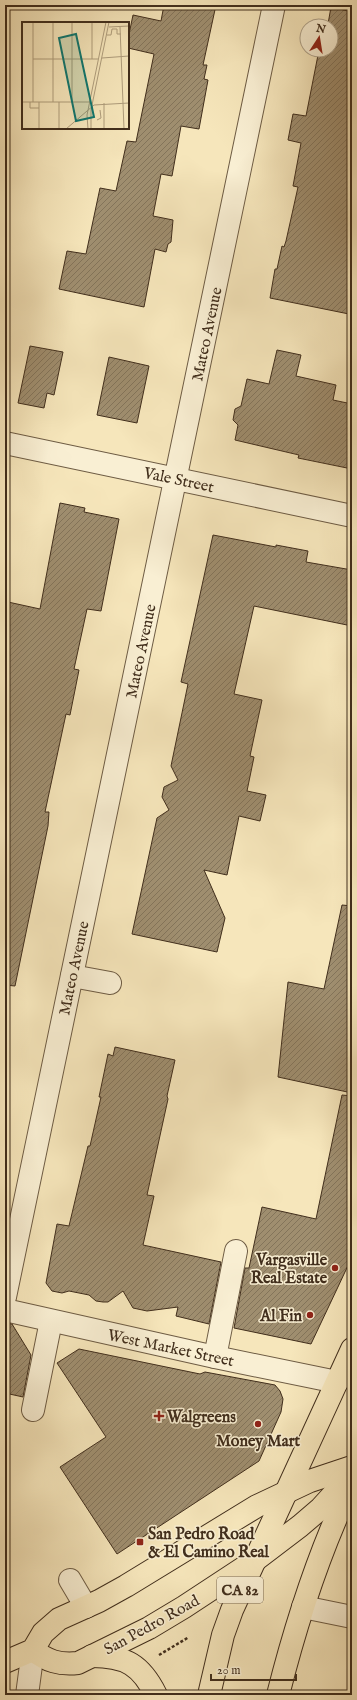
<svg xmlns="http://www.w3.org/2000/svg" width="357" height="1700" font-family="'IM FELL English',serif">
<defs>
<pattern id="building-hatch" width="6" height="6" patternUnits="userSpaceOnUse"><rect width="6" height="6" fill="#9f8e6f"/><path d="M-1 1l2-2M0 6l6-6M5 7l2-2" fill="none" stroke="#83745a"/></pattern>
</defs>
<rect width="100%" height="100%" fill="#f6e6bb"/>
<filter id="stains"><feTurbulence type="fractalNoise" baseFrequency=".005" numOctaves="4"/><feColorMatrix values="0 0 0 0 .2 0 0 0 0 .09 0 0 0 0 .02 0 0 0 .5 -.17"/></filter>
<radialGradient id="worn" r=".72"><stop offset=".6" stop-color="#630" stop-opacity="0"/><stop offset="1" stop-color="#630" stop-opacity=".3"/></radialGradient>
<g fill="url(#building-hatch)" stroke="#412e1c">
<polygon points="164,5 216,5 203,65 207,65 204,79 208,80 199,129 181,126 172,176 161,174 153,216 173,220 171,242 168,244 166,252 155,249 144,307 59,289 67,251 86,254 100,188 116,191 127,141 136,142 154,54 128,48 128,39 133,15 161,21"/>
<polygon points="331,7 352,12 352,298 349,314 270,298 275,269 277,269 282,246 284,247 286,241 298,187 293,186 301,143 288,140 293,114 306,116 319,50 331,50 331,26 324,26 325,24 328,24"/>
<polygon points="30,346 63,352 54,395 47,393 44,408 18,403"/>
<polygon points="277,350 301,355 296,376 336,385 333,400 352,404 352,469 298,458 299,455 235,440 238,425 233,420 235,409 241,406 247,379 269,384"/>
<polygon points="109,357 149,366 137,423 97,415"/>
<polygon points="60,503 85,508 84,512 119,519 101,611 87,609 74,669 79,670 70,715 66,714 45,812 49,812 48,826 15,986 5,985 5,614 8,602 40,609"/>
<polygon points="213,535 276,547 276,545 308,551 306,562 352,570 352,626 254,606 234,694 262,700 250,756 254,757 247,791 266,795 260,821 239,816 227,875 204,870 225,918 217,952 132,934 157,818 169,810 162,797 164,787 178,780 171,766 188,684 181,682"/>
<polygon points="342,905 352,906 352,1093 278,1077 288,982 324,989"/>
<polygon points="115,1047 175,1060 167,1096 168,1099 147,1195 154,1196 143,1245 221,1262 209,1324 176,1316 178,1307 147,1311 133,1308 123,1291 108,1302 103,1302 96,1301 89,1295 69,1291 62,1293 52,1291 46,1283 57,1224 69,1226 88,1146 90,1146 101,1097 99,1097 108,1054 113,1056"/>
<polygon points="342,1095 352,1096 352,1257 337,1289 311,1344 234,1328 245,1268 249,1268 262,1207 316,1219"/>
<polygon points="5,1323 12,1324 31,1355 23,1397 5,1393"/>
<polygon points="79,1349 200,1374 205,1372 275,1385 280,1391 283,1399 281,1412 259,1461 117,1554 60,1467 106,1437 57,1363"/>
</g>
<g fill="none" stroke-linecap="round" stroke-linejoin="round">
<g stroke="#6e5c44" stroke-width="24">
<g id="minor">
<polyline points="5,443 352,516"/>
<polyline points="72,976 110,983"/>
<polyline points="5,1297 274,5"/>
<polyline points="5,1310 215,1357 337,1382"/>
<polyline points="215,1357 236,1251"/>
<polyline points="33,1410 51,1321"/>
<polyline points="70,1580 86,1607"/>
<polyline points="303,1607 352,1617"/>
<polyline points="27,1695 33,1650"/>
</g>
</g>
<g stroke="#412e1c" stroke-width="24">
<g id="major">
<path d="M33,1650C47,1661 59,1665 78,1663L149,1628L184,1607L254,1561L300,1526L321,1508L352,1474"/>
<path d="M92,1656C126,1656 141,1665 156,1695"/>
<polyline points="5,1662 33,1650 43,1633 59,1619 99,1601 126,1586 257,1506 310,1481 352,1467"/>
<polyline points="209,1695 223,1635 232,1610 352,1349"/>
<path d="M278,1695C296,1623 319,1552 351,1485"/>
</g>
</g>
<polyline stroke="#412e1c" stroke-width="2.5" stroke-dasharray="3 2" stroke-linecap="butt" points="159,1655 189,1637"/>
<use href="#minor" stroke="#f9efd3" stroke-width="22"/>
<use href="#major" stroke="#f6e6bb" stroke-width="22"/>
</g>
<g fill="#8f2418" stroke="#f9efd3" stroke-width="1.5">
<circle cx="335" cy="1268" r="4"/>
<circle cx="310" cy="1315" r="4"/>
<path d="M157 1410h4v4h4v4h-4v4h-4v-4h-4v-4h4z"/>
<circle cx="258" cy="1424" r="4"/>
<rect x="136" y="1538" width="8" height="8" rx="2"/>
</g>
<g text-anchor="middle" stroke-width="3" stroke-linejoin="round" paint-order="stroke">
<rect fill="#f9efd3" stroke="#786853" stroke-width="1" x="217" y="1577" width="46" height="26" rx="3"/>
<g font-size="15" font-weight="bold" fill="#412e1c">
<text x="240" y="1595">CA 82</text>
</g>
<g font-size="16" fill="#412e1c" stroke="#f9efd3">
<text transform="translate(206 334) rotate(-78)" y="6">Mateo Avenue</text>
<text transform="translate(179 479) rotate(12)" y="6">Vale Street</text>
<text transform="translate(140 651) rotate(-78)" y="6">Mateo Avenue</text>
<text transform="translate(73 968) rotate(-78)" y="6">Mateo Avenue</text>
<text transform="translate(171 1347) rotate(12)" y="6">West Market Street</text>
<text transform="translate(151 1624) rotate(-29)" y="6">San Pedro Road</text>
</g>
<g font-size="16" font-weight="bold" fill="#412e1c" stroke="#f9efd3" text-anchor="end">
<text x="327" y="1265">Vargasville<tspan x="327" dy="18">Real Estate</tspan></text>
<text x="302" y="1321">Al Fin</text>
<text x="167" y="1422" text-anchor="start">Walgreens</text>
<text x="258" y="1446" text-anchor="middle">Money Mart</text>
<text x="148" y="1539" text-anchor="start">San Pedro Road<tspan x="148" dy="18">&amp; El Camino Real</tspan></text>
</g>
</g>
<g transform="translate(22 22)">
<rect width="107" height="107" fill="#f6e6bb"/>
<path fill="none" stroke="#ae9c7b" stroke-width="1" d="M11,0V80M31,0V80M50,0V80M70,0V37M87,5L107,4M98,5L102,107M85,13H89L90,7H95V12H99M80,36L107,34M11,37H76M0,80H68M8,80V86H17M17,80V107M37,80V107M75,98L79,96L78,88M44,107L72,83L107,81M66,107L65,93L84,0M69,107V88L87,0M82,107V81"/>
<path fill="#0f766e" fill-opacity="0.15" stroke="#0f766e" stroke-width="2" d="M54,12L72,95L54,99L37,16Z"/>
<rect width="107" height="107" fill="none" stroke="#412e1c" stroke-width="2"/>
</g>
<rect width="357" height="1700" fill="none" stroke="#f6e6bb" stroke-width="20"/>
<rect x="6" y="6" width="345" height="1688" fill="none" stroke="#412e1c" stroke-width="2"/>
<rect x="10" y="10" width="337" height="1680" fill="none" stroke="#412e1c"/>
<g transform="translate(319 38) rotate(12)"><circle r="19" fill="#f9efd3" stroke="#afa28a"/>
<path d="M0-3L7 15L0 10L-7 15Z" fill="#8f2418"/>
<text y="-6" font-size="11" font-weight="bold" text-anchor="middle" fill="#412e1c">N</text>
</g>
<path d="M211 1674v6h85v-6" fill="none" stroke="#412e1c" stroke-width="2"/>
<text x="217" y="1674" font-size="12" fill="#412e1c" stroke="#f9efd3" stroke-width="3" paint-order="stroke">20 m</text>
<rect width="100%" height="100%" filter="url(#stains)"/>
<rect width="100%" height="100%" fill="url(#worn)"/>
</svg>
